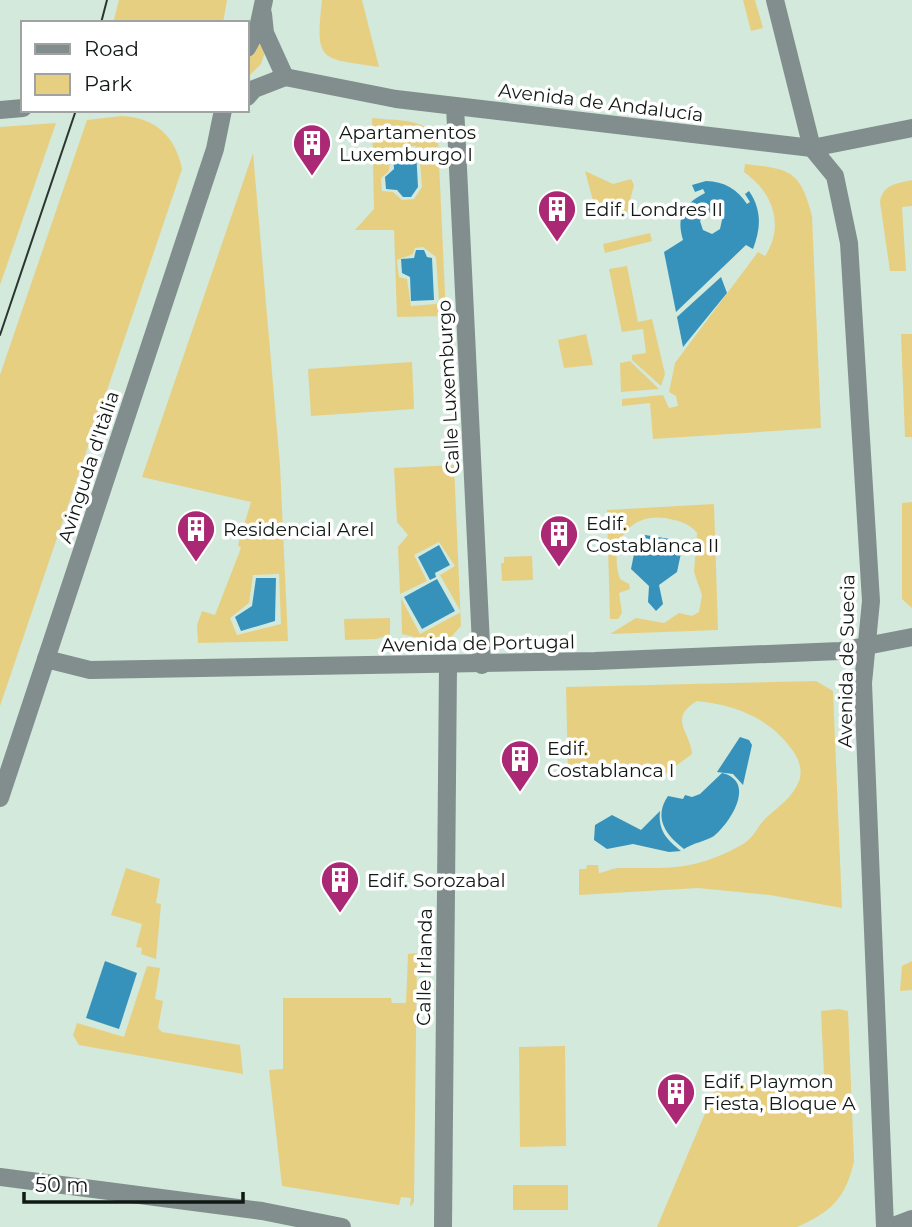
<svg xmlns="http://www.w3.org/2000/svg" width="912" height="1227" font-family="Montserrat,sans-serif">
<rect width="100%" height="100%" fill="#d2e9dc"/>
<g fill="#e7cf82" fill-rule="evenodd">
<polygon points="119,0 227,0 223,23 113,23"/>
<path d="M322,0H362L379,67C320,58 315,63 322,0Z"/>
<polygon points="743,0 755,0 763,28 751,31"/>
<polygon points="258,39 265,52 261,64 247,78 247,58"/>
<path d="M122,116C156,118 175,136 182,169L0,706V375L87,120Z"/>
<path d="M372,118C395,121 426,117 438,140L446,316L397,317L394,230H355L374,209ZM416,146L419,149L422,187L414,199L402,200L393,192L382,191L381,178L389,171L391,148ZM423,247L436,257L439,300L436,304L411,306L407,279L399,277L397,260L413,254L415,248Z"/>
<polygon points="56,123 0,285 0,127"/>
<path d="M253,153L280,465L288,641L198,643L197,625L202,611L215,615L241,548L238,545L251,502L142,477ZM279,574L281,624L237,635L230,618L249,603L253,575Z"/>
<path d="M745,164C789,169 800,169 812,216L821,428L653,439L650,403L622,406V399L663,395L669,408L678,406L676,396L669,392L675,363L758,252L765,256C785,226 773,192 744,172Z"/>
<polygon points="585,171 613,184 631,179 634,185 627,212 598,219"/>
<path d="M912,180V206L902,207L906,271H890L880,202C883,184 896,184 912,180Z"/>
<polygon points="650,233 652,241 605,253 603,244"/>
<polygon points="627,266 638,322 652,319 665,374 661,386 632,360 632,355 646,353 643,329 622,332 609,269"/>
<polygon points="586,334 593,365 564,368 558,340"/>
<polygon points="901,334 912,334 912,437 905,437"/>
<polygon points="630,361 659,389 621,392 620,363"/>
<polygon points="412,362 414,409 311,416 308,369"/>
<polygon points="454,465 461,626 451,637 419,638 402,634 401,598 420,634 461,612 440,575 455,566 439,542 414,555 427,581 400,594 398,547 408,535 397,522 394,468"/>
<polygon points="912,502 912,608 902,599 902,503"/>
<path d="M714,504L718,630L610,634L636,618L664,623L679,613L692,616L699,612L702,595L694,572L697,533C691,525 683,522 674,520C633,508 607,540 620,579L629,584L630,589L619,593L622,613L618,619H610L607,510Z"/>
<polygon points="532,556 533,580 502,581 501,563 504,563 504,557"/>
<polygon points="390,618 390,635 376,639 345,640 344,619"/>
<path d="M816,681L833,691L842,908L770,895L698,888L579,895V869H586L587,865H598L599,873C607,872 611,868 619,868C672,868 695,871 743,844C754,838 758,825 767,817C779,806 793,797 799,781C803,771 799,760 793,751C770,718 736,705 697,701C667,719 691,732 692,754L665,774L656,777L635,776L621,779L608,773H568L566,687Z"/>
<polygon points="126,868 160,879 156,903 161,904 156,959 141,954 142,948 136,947 142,924 111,915"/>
<polygon points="417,953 414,1202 410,1207 411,1198 401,1197 399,1205 282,1186 269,1070 283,1069 283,998 391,998 392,1003 406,1003 408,954"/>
<polygon points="912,961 912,990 900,991 902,966"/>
<polygon points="147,966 160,968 155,999 163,1001 158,1028 162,1032 240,1045 243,1074 79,1045 73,1035 77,1023 124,1037"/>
<path d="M839,1009L848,1011L854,1161C846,1198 831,1212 797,1227H657L717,1085L757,1084V1078L824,1075L821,1011Z"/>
<polygon points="565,1046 566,1146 520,1147 519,1047"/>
<rect x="513" y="1185" width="55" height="25"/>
</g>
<g fill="#3792bb" fill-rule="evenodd">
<polygon points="416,150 418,187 411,197 403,197 397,190 386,189 385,177 394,169 393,151"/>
<path d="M706,181C724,181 738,190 747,204L750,202L745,194L749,191C762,210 761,228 753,249L746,245L676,312L664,252L683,240C676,217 683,204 705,193L703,189L695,192L692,185ZM706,213H715L722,220L720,229L712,234L703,230L700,221Z"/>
<polygon points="416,250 424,250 427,257 432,258 434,300 411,301 410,277 402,273 401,259 414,258"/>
<polygon points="721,277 727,293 683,347 677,317"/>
<polygon points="645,535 670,539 669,542 681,553 677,572 659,585 663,604 656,611 648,602 649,586 631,569 636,544"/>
<polygon points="439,545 450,565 435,573 436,577 430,580 418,557"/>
<polygon points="256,578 276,578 275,621 241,631 235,617 252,606"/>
<polygon points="437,579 455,611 422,629 404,597"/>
<polygon points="740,737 749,740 752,745 743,785 733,774 717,772"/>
<path d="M722,773C756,781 732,821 714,836C706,841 693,843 684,849C666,835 653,818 668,796L683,799L685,795L692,797L700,794Z"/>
<path d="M660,811C658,830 666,839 681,851L669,852L633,844L607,849L594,840L595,825L612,815L641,830Z"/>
<polygon points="105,961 137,973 119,1029 86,1018"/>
</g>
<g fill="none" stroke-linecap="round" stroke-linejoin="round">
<g stroke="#828d8d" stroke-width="18">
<polyline points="775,0 812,148 835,176 849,243 871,601 863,683 885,1227"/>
<polyline points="263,14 265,33 285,77"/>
<polyline points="247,48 258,28 264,0"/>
<polyline points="285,77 396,99 812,148 912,128"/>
<polyline points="247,97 254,89 285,77"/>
<polyline points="455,106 482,665"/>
<polyline points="0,110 23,108"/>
<polyline points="46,659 90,670 595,661 840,651 912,637"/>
<polyline points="0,798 215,149 223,110"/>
<polyline points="0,1177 262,1211 342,1227"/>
<polyline points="443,1227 448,666"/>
<polyline points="891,1227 912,1219"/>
</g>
<g stroke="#2b3530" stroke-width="2">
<polyline points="101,23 107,0"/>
<polyline points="0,335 76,110"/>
</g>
</g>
<defs>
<g id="building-pin" transform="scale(2.0125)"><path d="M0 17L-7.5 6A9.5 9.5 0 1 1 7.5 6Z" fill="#aa2874" stroke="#fff"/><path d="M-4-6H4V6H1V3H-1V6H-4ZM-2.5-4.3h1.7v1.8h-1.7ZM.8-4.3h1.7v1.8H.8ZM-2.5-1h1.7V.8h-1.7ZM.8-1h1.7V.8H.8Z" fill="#fff"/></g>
</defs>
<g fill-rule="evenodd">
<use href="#building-pin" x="312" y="143"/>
<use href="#building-pin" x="557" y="209"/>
<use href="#building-pin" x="196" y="529"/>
<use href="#building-pin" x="559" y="534"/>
<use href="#building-pin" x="520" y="759"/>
<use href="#building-pin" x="340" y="880"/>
<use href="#building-pin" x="676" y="1092"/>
</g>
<g text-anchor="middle" stroke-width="7" stroke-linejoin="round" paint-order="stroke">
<g font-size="19" fill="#111915" stroke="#fff">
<text transform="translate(601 102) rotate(7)" y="7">Avenida de Andalucía</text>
<text transform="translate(448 387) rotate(-93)" y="7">Calle Luxemburgo</text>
<text transform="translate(88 467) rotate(-72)" y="7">Avinguda d'Itàlia</text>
<text transform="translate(478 643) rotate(-1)" y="7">Avenida de Portugal</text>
<text transform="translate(846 661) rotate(-89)" y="7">Avenida de Suecia</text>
<text transform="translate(424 967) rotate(-89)" y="7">Calle Irlanda</text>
</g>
<g font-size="19" fill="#111915" stroke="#fff" text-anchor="start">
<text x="339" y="139">Apartamentos<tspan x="339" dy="22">Luxemburgo I</tspan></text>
<text x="584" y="216">Edif. Londres II</text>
<text x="586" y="530">Edif.<tspan x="586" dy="22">Costablanca II</tspan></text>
<text x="223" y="536">Residencial Arel</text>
<text x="547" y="755">Edif.<tspan x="547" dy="22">Costablanca I</tspan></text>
<text x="367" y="887">Edif. Sorozabal</text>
<text x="703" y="1088">Edif. Playmon<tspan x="703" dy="22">Fiesta, Bloque A</tspan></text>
</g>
</g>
<rect x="21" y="21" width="228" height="91" fill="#ffffff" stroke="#a0a3a1" stroke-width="2"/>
<rect x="35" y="44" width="35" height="10" fill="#828d8d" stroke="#a0a3a1" stroke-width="2"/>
<text x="84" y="56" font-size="21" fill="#111915">Road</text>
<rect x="35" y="74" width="35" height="21" fill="#e7cf82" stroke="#a0a3a1" stroke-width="2"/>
<text x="84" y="91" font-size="21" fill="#111915">Park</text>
<path d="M24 1192v10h219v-10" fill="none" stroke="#111915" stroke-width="3.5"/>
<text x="35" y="1192" font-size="21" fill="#111915" stroke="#ffffff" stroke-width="5" paint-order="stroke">50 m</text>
</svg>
